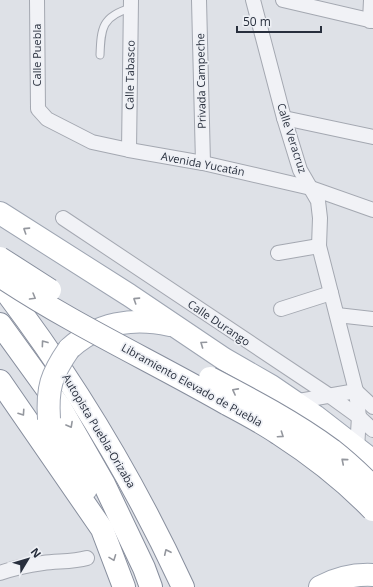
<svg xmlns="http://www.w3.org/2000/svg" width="373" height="587" font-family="'Open Sans',sans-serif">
<rect width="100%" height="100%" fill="#dee1e7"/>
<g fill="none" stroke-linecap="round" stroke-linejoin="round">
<g stroke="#a4a8b1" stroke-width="9">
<path id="service" d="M100,55C101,28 102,16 131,8"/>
</g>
<g stroke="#a4a8b1" stroke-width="16">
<g id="minor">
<polyline points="37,0 38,109 47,119 92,142 129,150 203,163 311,188 373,210"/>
<polyline points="199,0 203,163"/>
<polyline points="253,0 284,118 300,170 318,201 320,218 319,246 356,391 359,417 357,448"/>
<polyline points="283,0 373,21"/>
<polyline points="370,21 371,0"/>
<polyline points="284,118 373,137"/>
<polyline points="129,150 131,0"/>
<polyline points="63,218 330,396 359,417 373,430"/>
<polyline points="278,253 319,246"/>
<polyline points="281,309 331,293"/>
<polyline points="337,315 373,319"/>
<polyline points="356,391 373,407"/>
<polyline points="293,402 356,391"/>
<path d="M0,573C14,568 28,565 43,563C58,561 73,562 87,558"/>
</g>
</g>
<g stroke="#9ea5b2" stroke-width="24">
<g id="primary">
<polyline points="0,213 129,295 224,359 271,386 315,416 373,461"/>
<path d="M69,349C97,323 133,317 170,325"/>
<polyline points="49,419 55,436 86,489"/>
<path d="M320,587C337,578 354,574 373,575"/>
</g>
</g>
<g stroke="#878e9d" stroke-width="24">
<g id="motorway">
<path d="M0,284C73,379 133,479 183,587"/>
<polyline points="0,324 60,407 104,484 144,568 151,587"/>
<polyline points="0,381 102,529 124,587"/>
</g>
</g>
<use href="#service" stroke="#f1f2f6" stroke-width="7"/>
<use href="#minor" stroke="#f1f2f6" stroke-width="14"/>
<use href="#primary" stroke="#fff" stroke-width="22"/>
<use href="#motorway" stroke="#fff" stroke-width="22"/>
<g stroke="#9ea5b2" stroke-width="24" stroke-linecap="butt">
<path id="primary-bridge" d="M49,419C47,388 51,375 69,349"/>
</g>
<g stroke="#878e9d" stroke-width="24" stroke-linecap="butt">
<g id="motorway-bridge">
<polyline points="0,258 50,290"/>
<path d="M0,276C72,324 152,361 227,404C244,413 263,423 279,434C313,456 345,481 373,510"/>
<path d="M210,378C252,400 294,422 332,450C346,461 360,474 373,487"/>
</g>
</g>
<use href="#primary-bridge" stroke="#fff" stroke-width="22"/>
<use href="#motorway-bridge" stroke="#fff" stroke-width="22"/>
</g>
<defs><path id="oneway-chevron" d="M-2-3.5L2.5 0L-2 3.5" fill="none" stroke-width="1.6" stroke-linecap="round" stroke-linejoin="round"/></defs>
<g stroke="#94979e">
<use href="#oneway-chevron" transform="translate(26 230) rotate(-147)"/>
<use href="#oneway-chevron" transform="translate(33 297) rotate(30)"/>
<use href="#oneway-chevron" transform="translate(136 300) rotate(-147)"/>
<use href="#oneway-chevron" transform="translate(44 343) rotate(-126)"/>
<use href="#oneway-chevron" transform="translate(203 344) rotate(-145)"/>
<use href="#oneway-chevron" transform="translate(235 391) rotate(-152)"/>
<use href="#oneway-chevron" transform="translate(22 413) rotate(56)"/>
<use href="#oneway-chevron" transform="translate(70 425) rotate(61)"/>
<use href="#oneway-chevron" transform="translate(281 435) rotate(34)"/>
<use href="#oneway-chevron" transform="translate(344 461) rotate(-140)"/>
<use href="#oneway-chevron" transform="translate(167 552) rotate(-115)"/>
<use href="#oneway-chevron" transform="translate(113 558) rotate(69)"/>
</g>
<g text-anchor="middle" stroke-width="3.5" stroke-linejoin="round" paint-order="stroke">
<g font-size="11" fill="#282f3d" stroke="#eef0f5">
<text transform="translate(37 55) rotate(-90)" y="4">Calle Puebla</text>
<text transform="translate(130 75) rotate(-89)" y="4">Calle Tabasco</text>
<text transform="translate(201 81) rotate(-91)" y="4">Privada Campeche</text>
<text transform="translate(292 138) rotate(72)" y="4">Calle Veracruz</text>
<text transform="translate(203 164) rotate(11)" y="4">Avenida Yucatán</text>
<text transform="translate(219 323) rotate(34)" y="4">Calle Durango</text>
<text transform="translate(192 385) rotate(29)" y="4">Libramiento Elevado de Puebla</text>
<text transform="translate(99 431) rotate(59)" y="4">Autopista Puebla-Orizaba</text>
</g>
</g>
<g transform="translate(28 559) rotate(52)" stroke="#eef0f5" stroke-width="3" paint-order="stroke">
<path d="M0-3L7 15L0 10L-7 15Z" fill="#282f3d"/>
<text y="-6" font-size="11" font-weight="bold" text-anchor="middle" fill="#282f3d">N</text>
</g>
<path d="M237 26v6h84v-6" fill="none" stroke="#282f3d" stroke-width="2"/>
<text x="243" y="26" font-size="12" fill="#282f3d" stroke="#eef0f5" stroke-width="3" paint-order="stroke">50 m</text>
</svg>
